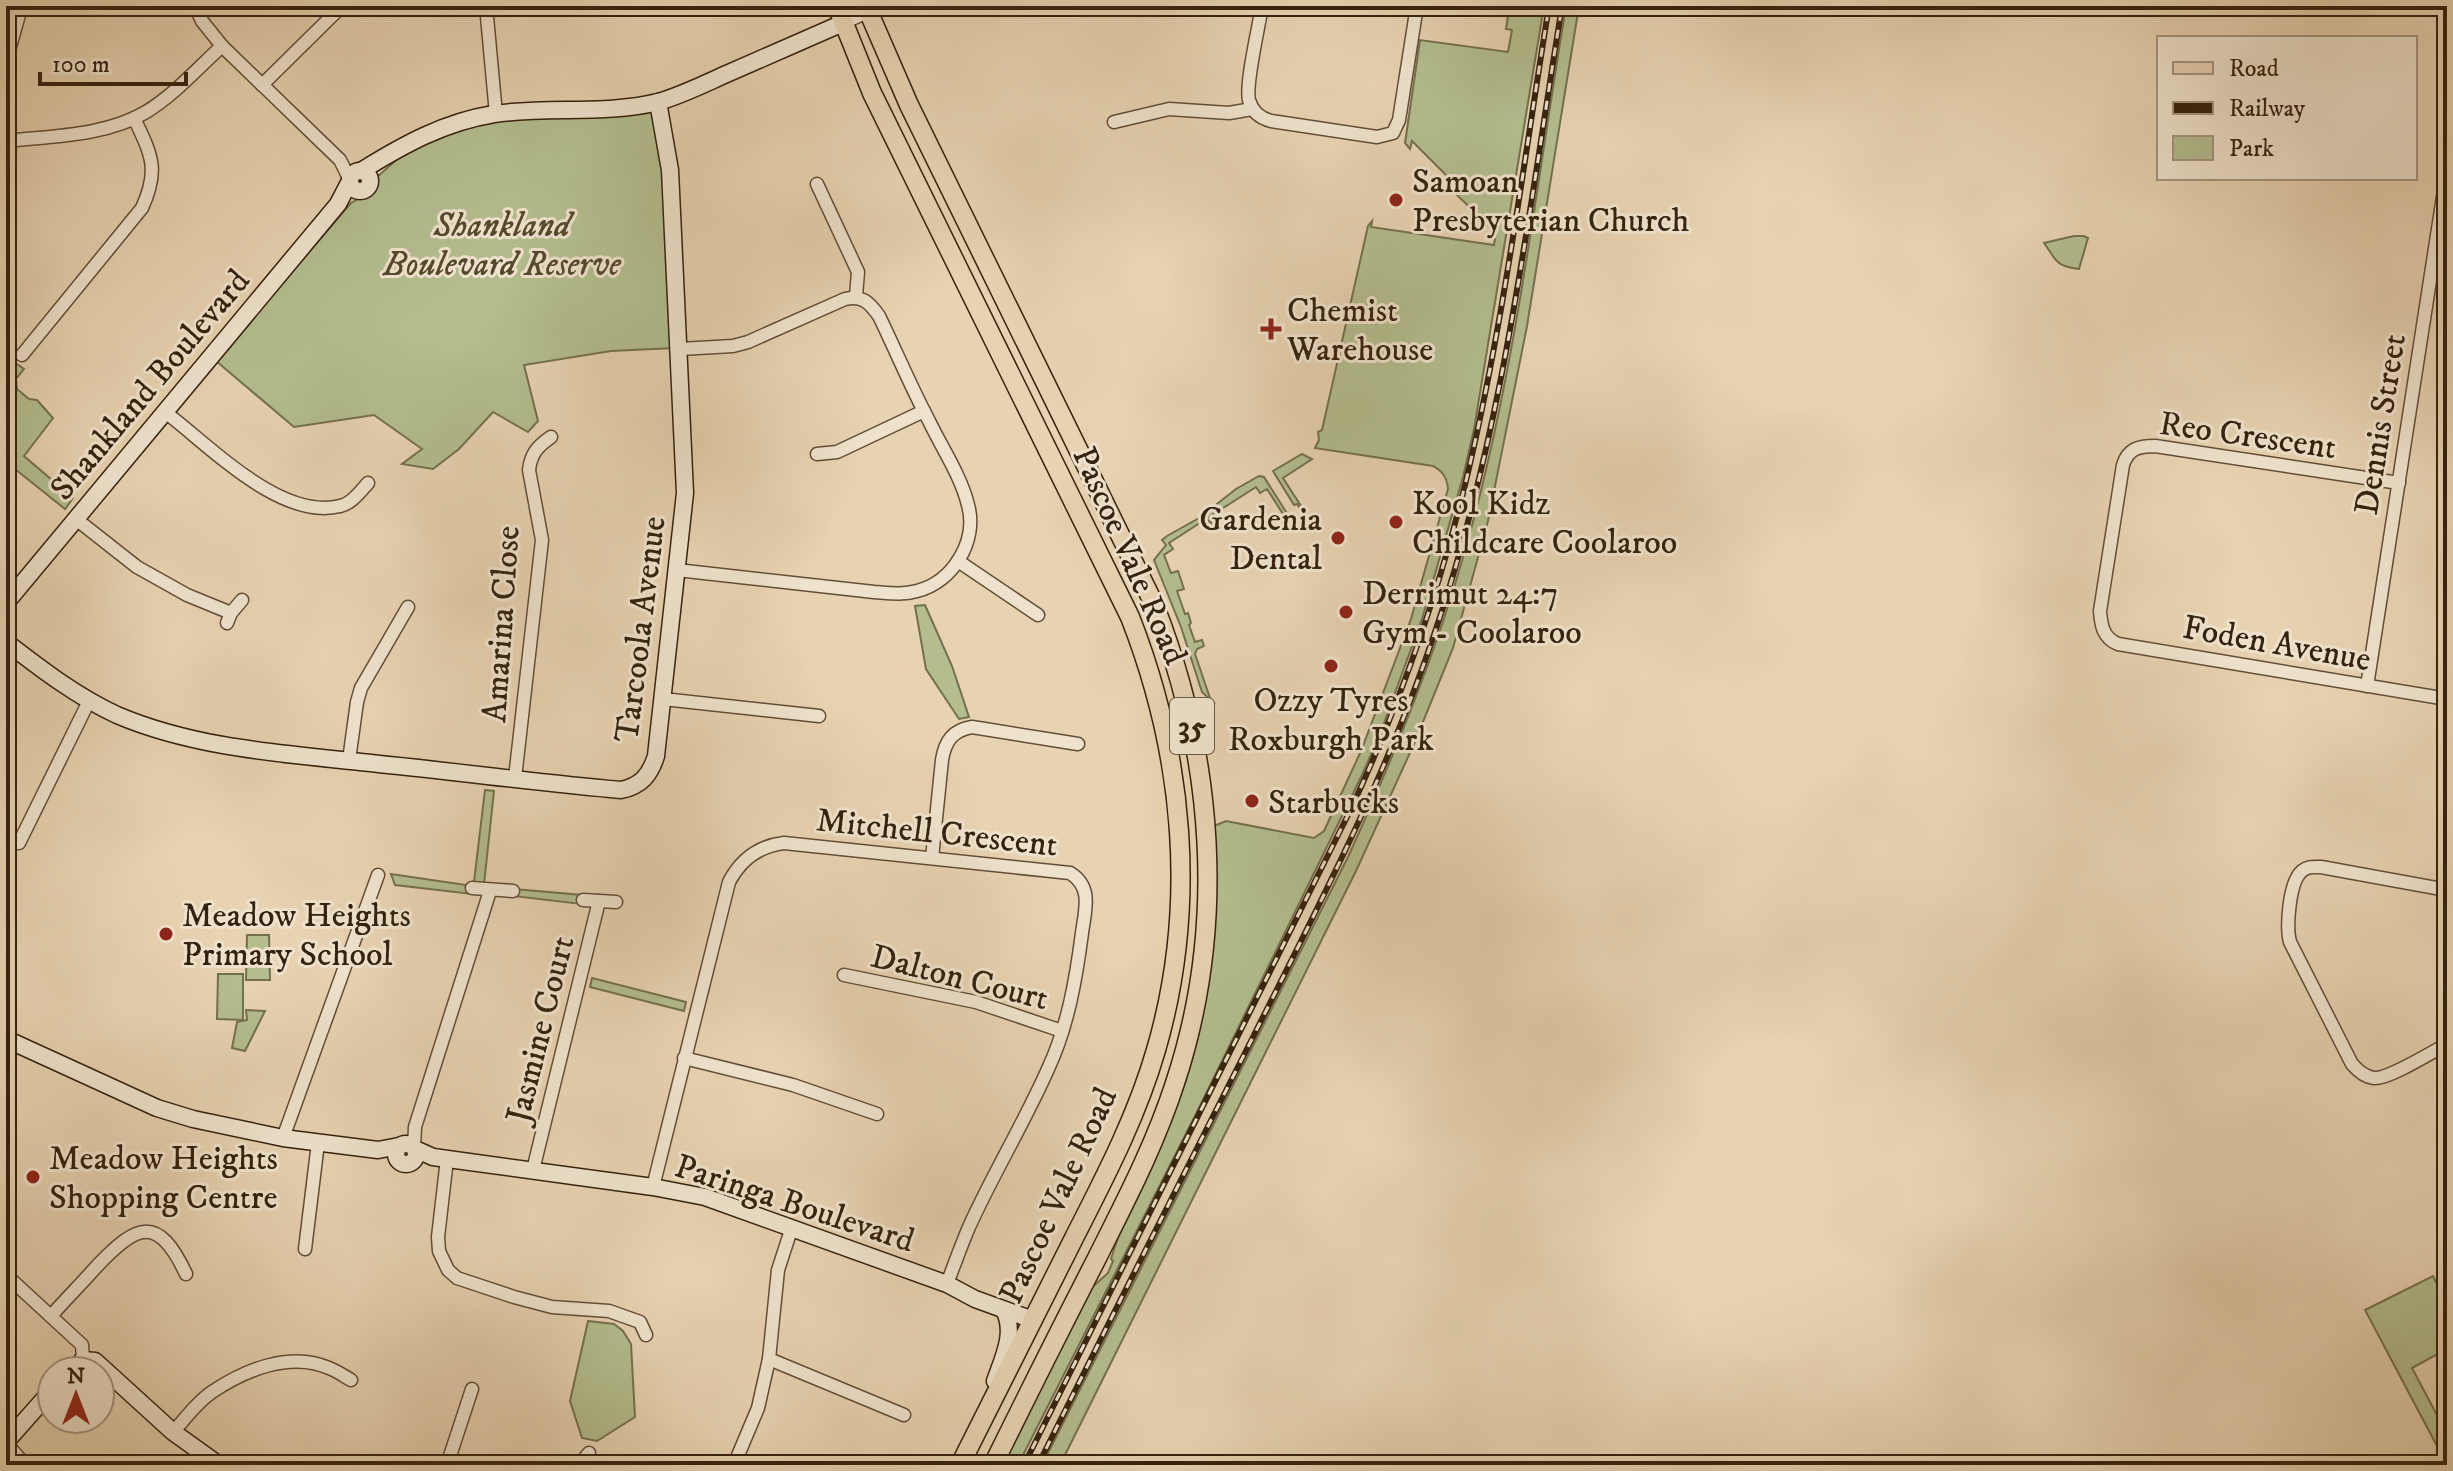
<svg xmlns="http://www.w3.org/2000/svg" width="2453" height="1471" font-family="'IM FELL DW Pica',serif">
<rect width="100%" height="100%" fill="#e7d2b1"/>
<filter id="stains"><feTurbulence type="fractalNoise" baseFrequency=".0025" numOctaves="4"/><feColorMatrix values="0 0 0 0 .2 0 0 0 0 .09 0 0 0 0 .02 0 0 0 .5 -.17"/></filter>
<radialGradient id="worn" r=".72"><stop offset=".6" stop-color="#630" stop-opacity="0"/><stop offset="1" stop-color="#630" stop-opacity=".3"/></radialGradient>
<g fill="#b3bd8e" stroke="#74704e" stroke-width="2">
<path d="M1489,6H1544L1474,429L1463,477L1422,619L1380,734L1362,775L1197,1112L1018,1465H1002L1088,1291L1108,1273L1113,1261L1111,1259C1126,1206 1159,1156 1178,1103C1211,1015 1219,919 1214,826L1226,821L1314,838L1324,831L1361,751L1411,619L1448,489C1447,478 1443,471 1433,466L1315,448L1319,440L1318,432L1322,430L1368,226L1372,221L1371,227L1494,245L1496,233L1456,194L1455,184L1412,141L1410,149L1405,143L1420,40L1508,52L1512,30L1506,29L1509,9Z"/>
<path d="M1566,6H1579L1527,326L1488,521L1453,648L1414,744L1356,871L1060,1465H1042L1348,857C1394,756 1436,654 1466,547C1516,371 1536,186 1566,6Z"/>
<polygon points="651,111 656,117 666,171 675,348 611,351 524,365 538,421 528,432 493,412 459,449 433,469 402,464 422,449 374,415 294,427 216,361 351,203 370,192 378,176 402,155 429,138 494,121"/>
<path d="M2074,236H2084L2088,238L2079,269C2055,266 2057,261 2044,243Z"/>
<polygon points="7,357 24,369 16,379 17,389 29,399 37,400 53,418 24,456 73,498 65,509 15,469 6,478"/>
<polygon points="1302,454 1312,459 1283,478 1303,509 1301,510 1297,504 1294,505 1273,471"/>
<polygon points="1259,476 1264,477 1288,515 1285,517 1267,489 1260,493 1256,487 1209,517 1212,524 1206,519 1169,543 1173,549 1164,555 1171,573 1178,571 1184,589 1177,591 1185,614 1188,613 1191,623 1189,625 1195,642 1202,640 1204,646 1197,649 1195,654 1210,698 1215,704 1202,692 1181,627 1154,560 1166,545 1162,540 1167,536 1199,518 1236,489"/>
<polygon points="925,605 952,666 969,717 959,719 926,669 915,606"/>
<polygon points="485,790 494,791 484,884 474,882"/>
<polygon points="391,874 473,886 472,894 395,885"/>
<polygon points="514,889 582,895 581,904 513,896"/>
<polygon points="247,935 269,935 270,980 246,980"/>
<polygon points="218,974 243,974 243,1020 217,1019"/>
<polygon points="592,978 686,1002 684,1011 590,987"/>
<polygon points="246,1010 265,1011 245,1051 232,1048 237,1022 247,1020"/>
<polygon points="2433,1276 2447,1305 2447,1349 2412,1368 2447,1434 2447,1465 2365,1310"/>
<polygon points="588,1321 614,1324 623,1331 631,1344 635,1417 597,1441 582,1438 570,1401"/>
</g>
<g fill="none" stroke-linecap="round" stroke-linejoin="round">
<g stroke="#624e36" stroke-width="15">
<g id="street">
<polyline points="195,6 202,21 222,46 340,160 350,180"/>
<polyline points="486,6 496,114"/>
<path d="M1262,6C1259,26 1245,85 1249,100C1252,112 1260,118 1271,121L1377,137L1393,133L1399,120L1417,6"/>
<polyline points="843,23 881,6"/>
<polyline points="6,61 19,15 18,6"/>
<polyline points="262,85 342,6"/>
<polyline points="1114,122 1169,109 1229,113 1252,109"/>
<path d="M6,141C51,136 106,136 146,112C174,95 198,68 222,46"/>
<polyline points="817,184 858,272 856,296"/>
<path d="M22,355L142,208C160,169 151,154 134,118"/>
<path d="M165,412C208,444 280,521 340,506C351,504 360,492 368,483"/>
<polyline points="817,454 837,452 924,411"/>
<path d="M2399,483L2155,446C2138,446 2128,449 2123,465L2100,611C2101,625 2103,638 2118,644L2447,699"/>
<polyline points="76,519 137,567 187,595 231,613"/>
<polyline points="958,561 1038,615"/>
<path d="M677,570L874,592C889,593 903,595 917,591C953,582 978,541 968,505C961,476 942,448 929,421C911,387 896,351 879,316C869,302 862,295 845,299L748,342L733,346L680,349"/>
<polyline points="227,623 231,613 242,600"/>
<polyline points="2367,686 2447,171"/>
<polyline points="663,699 819,716"/>
<polyline points="349,760 357,702 361,688 408,607"/>
<path d="M515,778L542,540L529,470C531,453 538,446 551,437"/>
<polyline points="19,843 89,701"/>
<path d="M932,858L942,760C945,741 953,730 972,727L1078,744"/>
<polyline points="472,888 513,891"/>
<path d="M2447,890L2321,867C2313,867 2308,866 2302,871C2289,882 2286,927 2290,942L2352,1064C2358,1071 2365,1077 2374,1078C2389,1079 2432,1052 2447,1044"/>
<polyline points="583,900 616,902"/>
<polyline points="844,975 976,1002 1062,1031"/>
<polyline points="684,1058 793,1085 877,1114"/>
<polyline points="283,1138 378,875"/>
<polyline points="414,1148 415,1127 490,891"/>
<polyline points="447,1159 438,1237 439,1251 448,1270 457,1278 514,1297 552,1307 609,1311 640,1322 646,1335"/>
<polyline points="533,1170 599,901"/>
<path d="M653,1187L729,882C741,859 759,846 784,843L1070,873C1093,887 1085,910 1082,933C1076,979 1068,1026 1048,1069C1024,1123 993,1174 969,1227C961,1246 954,1265 947,1284"/>
<polyline points="305,1249 318,1143"/>
<polyline points="6,1275 82,1345 83,1360"/>
<path d="M51,1316C66,1299 82,1283 97,1266C137,1224 158,1214 186,1274"/>
<polyline points="769,1359 904,1415"/>
<path d="M173,1432C185,1419 197,1402 212,1392C245,1370 290,1351 329,1368C337,1371 344,1376 351,1380"/>
<polyline points="6,1443 25,1465"/>
<polyline points="447,1465 472,1389"/>
<polyline points="579,1465 589,1453"/>
<polyline points="734,1465 758,1408 769,1359 778,1270 792,1227"/>
</g>
</g>
<g stroke="#35220d" stroke-width="19">
<g id="secondary">
<path d="M361,171C403,145 444,122 494,114C547,106 606,115 658,102C683,95 708,82 731,72C768,56 806,39 843,23"/>
<circle cx="360" cy="181" r="10"/>
<polyline points="6,603 338,204 350,181"/>
<path d="M6,642C41,669 76,696 117,715C199,750 292,754 379,764C460,772 540,783 621,790C641,786 650,775 656,756L685,493L670,170L658,102"/>
<polyline points="6,1039 157,1108 193,1119 283,1138 378,1150 399,1146"/>
<circle cx="406" cy="1154" r="10"/>
<polyline points="415,1149 433,1157 653,1187 705,1197 947,1284 975,1299 1033,1320"/>
<polyline points="71,1371 83,1360 95,1361 173,1432 219,1465"/>
<path d="M995,1381C1003,1358 1016,1333 1004,1310"/>
<polyline points="6,1442 52,1390"/>
</g>
</g>
<g stroke="#35220d" stroke-width="21">
<g id="primary">
<path d="M837,6L872,93L1130,617C1184,755 1198,906 1156,1050C1137,1116 1105,1177 1074,1238C1036,1314 998,1389 960,1465"/>
<path d="M866,6L909,105L1154,604C1214,757 1227,926 1175,1083C1155,1145 1125,1202 1096,1260C1061,1328 1027,1396 993,1465"/>
</g>
</g>
<use href="#street" stroke="#efe2cc" stroke-width="12"/>
<use href="#secondary" stroke="#efe2cc" stroke-width="16"/>
<use href="#primary" stroke="#e7d2b1" stroke-width="18"/>
<g stroke="#35220d" stroke-width="6">
<g id="rail">
<path d="M1024,1465L1350,811C1399,706 1437,598 1465,485C1503,328 1523,166 1549,6"/>
<path d="M1038,1465C1109,1322 1181,1180 1253,1037C1320,903 1389,771 1436,629C1504,428 1528,215 1562,6"/>
</g>
</g>
<use href="#rail" stroke="#efe2cc" stroke-width="3" stroke-dasharray="9" stroke-linecap="butt"/>
</g>
<g fill="#8f2418" stroke="#efe2cc" stroke-width="3">
<circle cx="1396" cy="200" r="8"/>
<path d="M1267 317h8v8h8v8h-8v8h-8v-8h-8v-8h8z"/>
<circle cx="1396" cy="522" r="8"/>
<circle cx="1338" cy="538" r="8"/>
<circle cx="1346" cy="612" r="8"/>
<circle cx="1331" cy="666" r="8"/>
<circle cx="1252" cy="801" r="8"/>
<circle cx="166" cy="934" r="8"/>
<circle cx="33" cy="1177" r="8"/>
</g>
<g text-anchor="middle" stroke-width="6" stroke-linejoin="round" paint-order="stroke">
<rect fill="#efe2cc" stroke="#6d5c46" stroke-width="2" x="1170" y="698" width="44" height="56" rx="6"/>
<g font-size="32" font-weight="bold" fill="#35220d">
<text x="1192" y="737">35</text>
</g>
<g font-size="34" fill="#35220d" stroke="#efe2cc" text-anchor="start">
<text x="1412" y="192">Samoan<tspan x="1412" dy="39">Presbyterian Church</tspan></text>
<text x="1287" y="321">Chemist<tspan x="1287" dy="39">Warehouse</tspan></text>
<text x="1412" y="514">Kool Kidz<tspan x="1412" dy="39">Childcare Coolaroo</tspan></text>
<text x="1322" y="530" text-anchor="end">Gardenia<tspan x="1322" dy="39">Dental</tspan></text>
<text x="1362" y="604">Derrimut 24:7<tspan x="1362" dy="39">Gym - Coolaroo</tspan></text>
<text x="1331" y="711" text-anchor="middle">Ozzy Tyres<tspan x="1331" dy="39">Roxburgh Park</tspan></text>
<text x="1268" y="813">Starbucks</text>
<text x="182" y="926">Meadow Heights<tspan x="182" dy="39">Primary School</tspan></text>
<text x="49" y="1169">Meadow Heights<tspan x="49" dy="39">Shopping Centre</tspan></text>
</g>
<g font-size="34" font-style="italic" fill="#54492d" stroke="#efe2cc">
<text x="502" y="236">Shankland<tspan x="502" dy="39">Boulevard Reserve</tspan></text>
</g>
<g font-size="34" fill="#35220d" stroke="#efe2cc">
<text transform="translate(149 384) rotate(-50)" y="12">Shankland Boulevard</text>
<text transform="translate(2379 424) rotate(-81)" y="12">Dennis Street</text>
<text transform="translate(2248 434) rotate(8)" y="12">Reo Crescent</text>
<text transform="translate(1131 555) rotate(66)" y="12">Pascoe Vale Road</text>
<text transform="translate(500 624) rotate(-86)" y="12">Amarina Close</text>
<text transform="translate(639 629) rotate(-83)" y="12">Tarcoola Avenue</text>
<text transform="translate(2277 642) rotate(10)" y="12">Foden Avenue</text>
<text transform="translate(937 831) rotate(6)" y="12">Mitchell Crescent</text>
<text transform="translate(960 976) rotate(14)" y="12">Dalton Court</text>
<text transform="translate(539 1029) rotate(-76)" y="12">Jasmine Court</text>
<text transform="translate(1057 1195) rotate(-65)" y="12">Pascoe Vale Road</text>
<text transform="translate(795 1202) rotate(18)" y="12">Paringa Boulevard</text>
</g>
</g>
<rect width="2453" height="1471" fill="none" stroke="#e7d2b1" stroke-width="32"/>
<rect x="8" y="8" width="2437" height="1455" fill="none" stroke="#35220d" stroke-width="4"/>
<rect x="16" y="16" width="2421" height="1439" fill="none" stroke="#35220d" stroke-width="2"/>
<rect x="2157" y="36" width="260" height="144" fill="#efe2cc" stroke="#a59580" stroke-width="2"/>
<rect x="2173" y="62" width="40" height="12" fill="#e7d2b1" stroke="#a59580" stroke-width="2"/>
<text x="2229" y="76" font-size="24" fill="#35220d">Road</text>
<rect x="2173" y="102" width="40" height="12" fill="#35220d" stroke="#a59580" stroke-width="2"/>
<text x="2229" y="116" font-size="24" fill="#35220d">Railway</text>
<rect x="2173" y="136" width="40" height="24" fill="#b3bd8e" stroke="#a59580" stroke-width="2"/>
<text x="2229" y="156" font-size="24" fill="#35220d">Park</text>
<g transform="translate(76 1395)"><circle r="38" fill="#efe2cc" stroke="#a59580" stroke-width="2"/>
<path d="M0-6L14 30L0 20L-14 30Z" fill="#8f2418"/>
<text y="-12" font-size="22" font-weight="bold" text-anchor="middle" fill="#35220d">N</text>
</g>
<path d="M40 72v12h146v-12" fill="none" stroke="#35220d" stroke-width="4"/>
<text x="52" y="72" font-size="24" fill="#35220d" stroke="#efe2cc" stroke-width="6" paint-order="stroke">100 m</text>
<rect width="100%" height="100%" filter="url(#stains)"/>
<rect width="100%" height="100%" fill="url(#worn)"/>
</svg>
